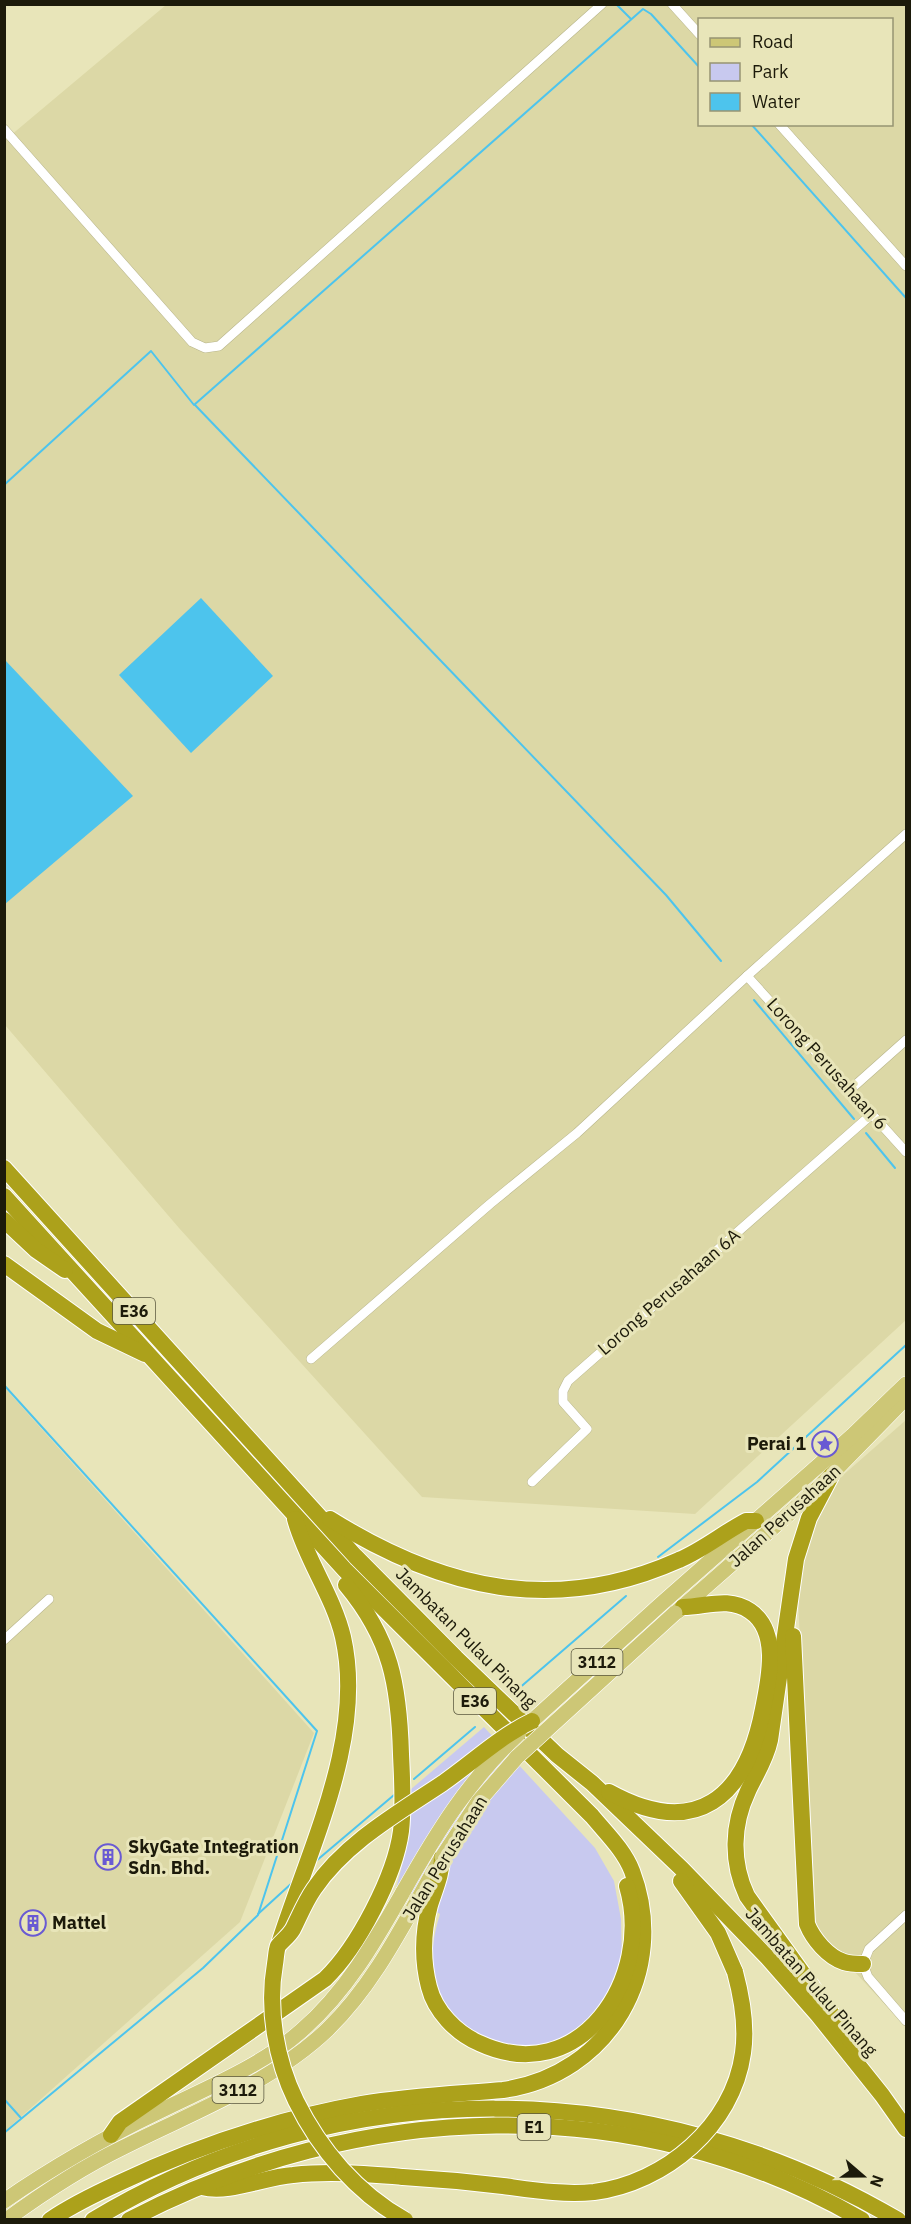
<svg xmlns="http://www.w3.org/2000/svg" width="911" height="2224" font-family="'IBM Plex Sans',sans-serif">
<rect width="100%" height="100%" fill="#e8e5b9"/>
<g fill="#dcd8a6" fill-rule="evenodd">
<path d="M166,5H906V1320L695,1514L422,1497L179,1228L5,1025L4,141ZM700,20H892V124H700Z"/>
<polygon points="4,1387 314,1733 240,1922 5,2131"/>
<polygon points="906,1420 906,2027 814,1928 798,1598 807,1539 833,1484"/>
</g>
<path fill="#c8c9ef" d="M484,1727L595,1848L614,1881L621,1919L622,1961L595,2021C579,2030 554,2045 537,2050C530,2052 518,2048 510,2047C489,2044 486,2041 469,2029C429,2001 426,1958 440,1914L396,1889L410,1834V1790Z"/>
<g fill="#4dc4ed">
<polygon points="201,598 273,676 191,753 119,675"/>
<polygon points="5,660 133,796 5,904 4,904"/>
</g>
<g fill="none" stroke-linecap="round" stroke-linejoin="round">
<g stroke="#4dc4ed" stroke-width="2">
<polyline points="616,4 631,19"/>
<polyline points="751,124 906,298"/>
<polyline points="195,405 666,895 721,961"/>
<polyline points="4,485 151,351 194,405 643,9 651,14 700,68"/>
<polyline points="754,1000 854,1119"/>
<polyline points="866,1133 895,1168"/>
<polyline points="4,1385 317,1731 258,1915 203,1968 4,2133"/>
<polyline points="658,1557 757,1482 906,1345"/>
<polyline points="517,1690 626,1596"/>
<polyline points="414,1779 475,1727"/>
<polyline points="316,1861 394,1795"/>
<polyline points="258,1914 292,1883"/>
<polyline points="4,2099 21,2118"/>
</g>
<g stroke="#b8b58b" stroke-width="10">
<g id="minor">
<polyline points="672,4 700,35"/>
<polyline points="779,124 906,266"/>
<polyline points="4,129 192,342 205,348 219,346 602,4"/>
<polyline points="747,976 906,1152"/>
<polyline points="851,1089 906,1040"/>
<polyline points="311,1359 490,1204 577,1133 747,976 906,834"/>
<polyline points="532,1482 587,1429 563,1402 563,1391 568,1381 872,1114"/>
<polyline points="4,1640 49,1599"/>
<polyline points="906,1915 869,1949 863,1964 868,1977 906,2021"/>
</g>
</g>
<g stroke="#fff" stroke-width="16">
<g id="primary">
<polyline points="678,1611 816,1490 906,1398"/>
<polyline points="532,1721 661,1604 852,1436 906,1384"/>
<path d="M4,2201C53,2167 104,2138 158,2112C206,2088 260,2067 301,2031C346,1992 374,1943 403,1892"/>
<path d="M6,2220C43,2193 81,2168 122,2148C191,2113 270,2084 327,2030C376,1983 406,1919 440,1860"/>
</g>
</g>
<g stroke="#fff" stroke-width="18">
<g id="motorway">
<polyline points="4,1168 355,1556 456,1658 557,1755 592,1783 682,1869 768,1958 818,2015 882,2095 906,2129"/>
<path d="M4,1196L345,1570L592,1816C606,1833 624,1850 632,1871C670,1971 609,2075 503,2090C456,2094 409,2096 362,2104C278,2119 195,2147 119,2183C95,2194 72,2205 50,2220"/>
<polyline points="4,1220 36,1250 65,1270"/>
<polyline points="4,1264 97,1331 145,1354"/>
<path d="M831,1476L809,1518L796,1559L770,1740C766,1759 756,1774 748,1791C732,1825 731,1862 747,1896L857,2049"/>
<path d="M330,1519C442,1589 554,1616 679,1560C703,1550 723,1533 746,1521H756"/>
<path d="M793,1636L807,1924C813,1939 828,1957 844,1962C850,1964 857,1964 863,1964"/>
<path d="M609,1792C696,1840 746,1798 763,1709C769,1679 780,1631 750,1611C728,1596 706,1607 683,1607"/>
<path d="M442,1857C442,1874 435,1889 430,1905C423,1931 422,1960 429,1987C435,2011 456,2033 479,2043C580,2090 654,1978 627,1886"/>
<polyline points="681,1881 718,1933 735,1972"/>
<path d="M278,1947C308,1850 366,1739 343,1637C333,1595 306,1560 295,1519"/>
<path d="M111,2135L120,2122L325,1979C358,1947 395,1876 401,1831C404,1805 402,1779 401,1754C399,1685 391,1639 346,1585"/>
<path d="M202,2187C229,2194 264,2177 293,2175C330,2171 366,2174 403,2177"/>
<path d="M93,2220C342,2070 649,2073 898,2220"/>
<path d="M129,2220C357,2100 636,2088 862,2220"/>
</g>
</g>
<use href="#minor" stroke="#fff" stroke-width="9"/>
<use href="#primary" stroke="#cdc776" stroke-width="15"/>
<use href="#motorway" stroke="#aca11b" stroke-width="16"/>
<g stroke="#fff" stroke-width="16" stroke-linecap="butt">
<g id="primary-bridge">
<polyline points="442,1857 478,1802 517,1757 675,1613"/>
<path d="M403,1892C438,1830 467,1783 519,1733"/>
</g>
</g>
<g stroke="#fff" stroke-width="18" stroke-linecap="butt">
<g id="motorway-bridge">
<path d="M403,2177C437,2179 470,2182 503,2186C533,2190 563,2195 594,2192C665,2183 733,2126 743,2053C747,2026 742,1998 735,1972"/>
<path d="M405,2220C357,2193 320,2150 296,2101C276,2060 267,2009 275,1964C276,1959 276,1951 278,1946C283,1940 289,1936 293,1929C300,1915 305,1902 314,1889C345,1843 398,1813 443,1783C473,1762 499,1737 532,1721"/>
</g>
</g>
<use href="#primary-bridge" stroke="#cdc776" stroke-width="15"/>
<use href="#motorway-bridge" stroke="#aca11b" stroke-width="16"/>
</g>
<defs>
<g id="sight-ring" transform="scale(1.35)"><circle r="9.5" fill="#e8e5b9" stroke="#695ad3" stroke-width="1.5"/><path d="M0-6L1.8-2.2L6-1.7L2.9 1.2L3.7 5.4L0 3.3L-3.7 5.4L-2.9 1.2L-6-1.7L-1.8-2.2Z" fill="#695ad3"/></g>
<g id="building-ring" transform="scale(1.35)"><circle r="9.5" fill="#e8e5b9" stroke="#695ad3" stroke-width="1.5"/><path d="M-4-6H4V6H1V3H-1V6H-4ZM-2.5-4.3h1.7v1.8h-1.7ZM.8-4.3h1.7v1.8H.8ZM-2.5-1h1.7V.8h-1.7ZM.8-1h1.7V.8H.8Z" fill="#695ad3"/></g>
</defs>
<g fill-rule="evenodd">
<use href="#sight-ring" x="825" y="1444"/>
<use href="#building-ring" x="108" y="1857"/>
<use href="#building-ring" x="33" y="1923"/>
</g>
<g text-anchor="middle" stroke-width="6" stroke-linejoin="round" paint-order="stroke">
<g fill="#e8e5b9" stroke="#59573e" stroke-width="1.5">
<rect x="113" y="1298" width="42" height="26" rx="4.5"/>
<rect x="571.5" y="1649" width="51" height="26" rx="4.5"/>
<rect x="454" y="1688" width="42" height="26" rx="4.5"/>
<rect x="212.5" y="2077" width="51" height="26" rx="4.5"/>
<rect x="517.5" y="2114" width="33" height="26" rx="4.5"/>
</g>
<g font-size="16" font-weight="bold" fill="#1c1a0a">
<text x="134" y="1317">E36</text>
<text x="597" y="1668">3112</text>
<text x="475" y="1707">E36</text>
<text x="238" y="2096">3112</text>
<text x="534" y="2133">E1</text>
</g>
<g font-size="18" fill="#1c1a0a" stroke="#e8e5b9">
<text transform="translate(827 1064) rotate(48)" y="6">Lorong Perusahaan 6</text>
<text transform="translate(669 1292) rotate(-41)" y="6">Lorong Perusahaan 6A</text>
<text transform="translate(785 1516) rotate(-42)" y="6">Jalan Perusahaan</text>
<text transform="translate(466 1638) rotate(45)" y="6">Jambatan Pulau Pinang</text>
<text transform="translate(445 1858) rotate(-58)" y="6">Jalan Perusahaan</text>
<text transform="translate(811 1982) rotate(49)" y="6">Jambatan Pulau Pinang</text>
</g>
<g font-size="18" font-weight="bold" fill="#1c1a0a" stroke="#e8e5b9" text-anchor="start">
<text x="806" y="1450" text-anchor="end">Perai 1</text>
<text x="128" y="1853">SkyGate Integration<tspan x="128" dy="21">Sdn. Bhd.</tspan></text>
<text x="52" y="1929">Mattel</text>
</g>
</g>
<rect width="911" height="2224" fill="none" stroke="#1c1a0a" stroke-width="12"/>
<rect x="698" y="18" width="195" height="108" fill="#e8e5b9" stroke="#969473" stroke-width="1.5"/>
<rect x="710" y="38" width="30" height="9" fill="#cdc776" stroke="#969473" stroke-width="1.5"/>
<text x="752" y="48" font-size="18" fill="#1c1a0a">Road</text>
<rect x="710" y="63" width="30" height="18" fill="#c8c9ef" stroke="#969473" stroke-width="1.5"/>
<text x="752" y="78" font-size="18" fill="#1c1a0a">Park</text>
<rect x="710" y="93" width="30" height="18" fill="#4dc4ed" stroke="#969473" stroke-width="1.5"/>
<text x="752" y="108" font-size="18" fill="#1c1a0a">Water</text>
<g transform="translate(863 2176) rotate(110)" stroke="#e8e5b9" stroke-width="4.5" paint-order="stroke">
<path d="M0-4.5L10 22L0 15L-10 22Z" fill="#1c1a0a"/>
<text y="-9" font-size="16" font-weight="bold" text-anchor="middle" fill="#1c1a0a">N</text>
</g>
</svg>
